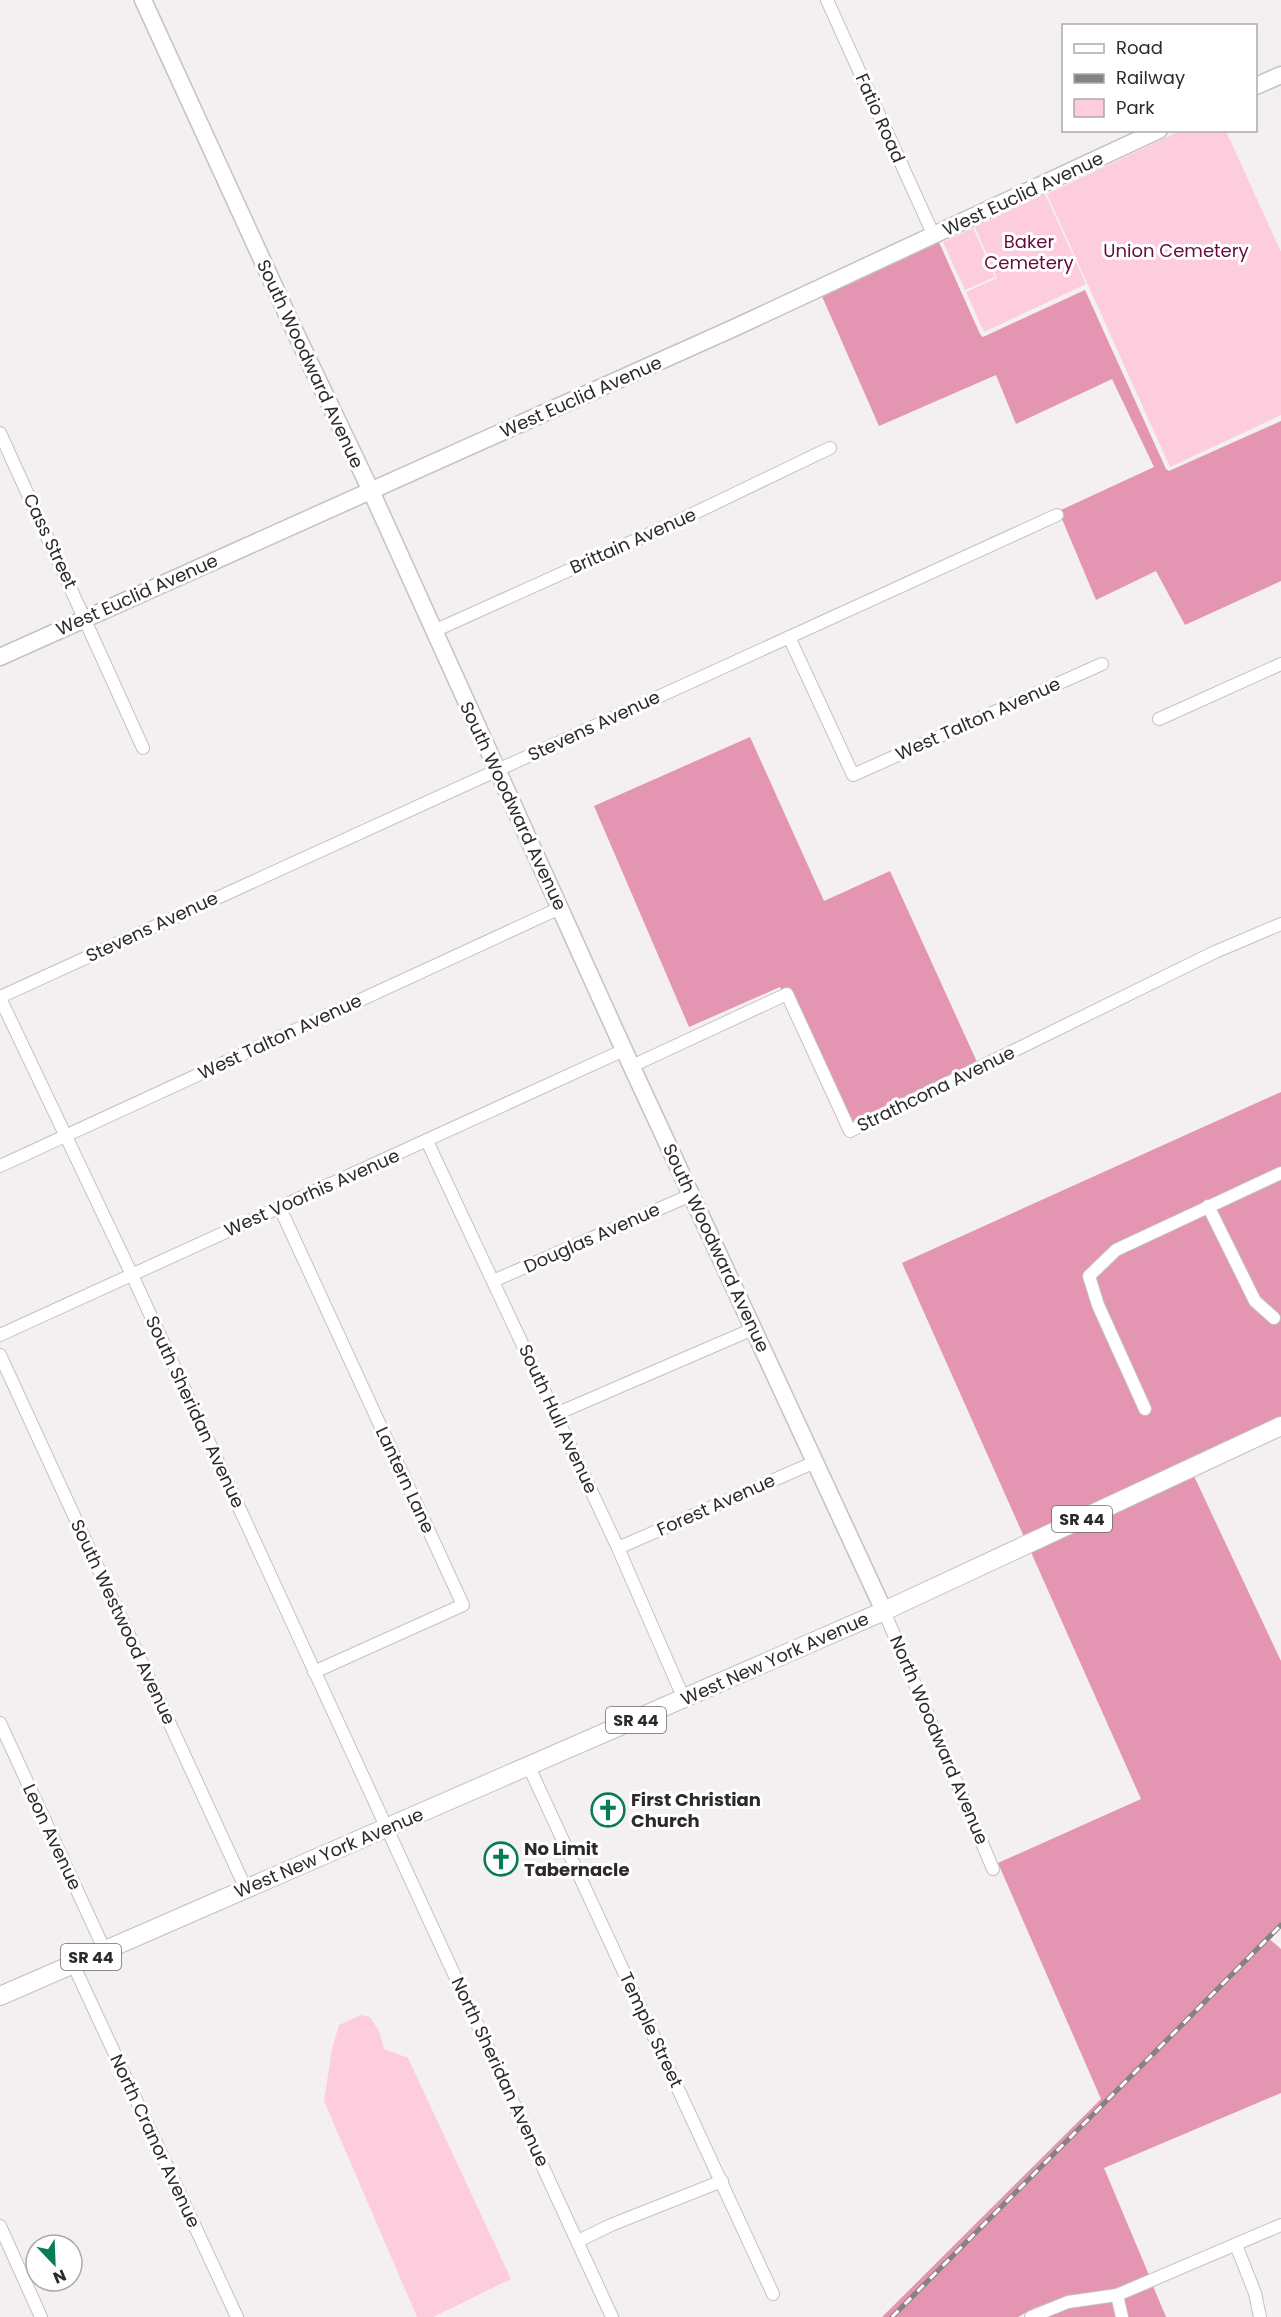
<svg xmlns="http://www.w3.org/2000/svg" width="1281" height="2317" font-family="Poppins,sans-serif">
<rect width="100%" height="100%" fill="#f4f0f1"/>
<g fill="#fdcddd">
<polygon points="1182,130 1226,131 1281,252 1281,415 1170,467 1047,194"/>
<polygon points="1045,194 1086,284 984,332 966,292 997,278 975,227"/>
<polygon points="973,228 995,277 965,290 943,242"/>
<polygon points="361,2015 370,2017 379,2031 384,2049 408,2058 511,2279 433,2317 417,2317 324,2101 332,2049 339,2025"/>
</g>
<g fill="#e395b1">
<polygon points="938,240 980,334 983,337 1085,290 1166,469 1169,471 1281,421 1281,581 1185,625 1156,571 1096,600 1062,519 1064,517 1061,510 1154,467 1112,379 1016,424 996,375 879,426 821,294"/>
<polygon points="750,737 824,901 890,871 977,1062 851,1122 780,987 689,1027 594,806"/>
<polygon points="1281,1092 1281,1420 1025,1539 902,1263"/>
<polygon points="1193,1474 1281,1661 1281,1922 1267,1937 1281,1949 1281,2093 1104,2168 1149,2275 1115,2290 1066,2297 1034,2308 1018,2317 882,2317 1101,2099 998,1863 1141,1799 1030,1550"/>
<polygon points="1153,2286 1166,2317 1128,2317 1123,2299"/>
<polygon points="1113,2302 1117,2317 1045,2317 1069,2308"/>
</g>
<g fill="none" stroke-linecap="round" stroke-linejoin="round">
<g stroke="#c5c1c2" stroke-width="14">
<g id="street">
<polyline points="827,0 934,236"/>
<polyline points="0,433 143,748"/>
<polyline points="434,631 676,522 830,448"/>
<polyline points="789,637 853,775 1102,664"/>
<polyline points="1159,719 1281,664"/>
<polyline points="0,997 1057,515"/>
<polyline points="0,998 132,1275 612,2317"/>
<polyline points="632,1066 787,994 850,1131 1215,952 1281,924"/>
<polyline points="427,1141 618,1548 684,1699"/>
<polyline points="0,1166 560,908"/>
<polyline points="1208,1206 1255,1301 1274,1318"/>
<polyline points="280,1208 463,1605 314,1672"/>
<polyline points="493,1281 691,1195"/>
<polyline points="0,1335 624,1050"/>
<polyline points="0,1355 246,1889"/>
<polyline points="1145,1409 1098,1305 1089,1276 1116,1250 1281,1173"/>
<polyline points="556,1414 753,1329"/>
<polyline points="618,1548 815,1462"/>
<polyline points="884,1611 993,1869"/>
<polyline points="0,1723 105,1951"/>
<polyline points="529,1767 773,2294"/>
<polyline points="73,1964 237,2317"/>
<polyline points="0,2226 41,2317"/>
<polyline points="578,2241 611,2225 722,2181"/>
<polyline points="1236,2245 1255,2293 1260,2317"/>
<polyline points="1117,2295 1122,2317"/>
<polyline points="1031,2317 1068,2302 1117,2295 1281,2225"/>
</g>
</g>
<g stroke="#c5c1c2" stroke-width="19">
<g id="secondary">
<polyline points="143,0 297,336 371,491 624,1050 884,1611"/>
<polyline points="1256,86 1281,75"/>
<polyline points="0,657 736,327 1159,130"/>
</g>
</g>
<g stroke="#c5c1c2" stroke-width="20">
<polyline id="primary" points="0,1996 884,1611 1281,1426"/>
</g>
<use href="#street" stroke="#fff" stroke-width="12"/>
<use href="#secondary" stroke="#fff" stroke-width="16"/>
<use href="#primary" stroke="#fff" stroke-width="18"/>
<g stroke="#858283" stroke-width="5">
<polyline id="rail" points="892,2317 1281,1925"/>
</g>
<use href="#rail" stroke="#fff" stroke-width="3" stroke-dasharray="9" stroke-linecap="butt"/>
</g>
<defs>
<g id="church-ring" transform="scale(1.725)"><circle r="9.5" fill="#fff" stroke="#087b58" stroke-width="1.5"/><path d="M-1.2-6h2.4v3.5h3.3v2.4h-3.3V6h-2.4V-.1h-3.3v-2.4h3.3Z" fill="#087b58"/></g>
</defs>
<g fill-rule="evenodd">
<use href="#church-ring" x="608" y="1810"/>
<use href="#church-ring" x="501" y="1859"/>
</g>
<g text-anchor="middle" stroke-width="6" stroke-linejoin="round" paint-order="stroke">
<g fill="#fff" stroke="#6b6a6a" stroke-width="1.5">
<rect x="1052" y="1506" width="60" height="26" rx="4.5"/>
<rect x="606" y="1707" width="60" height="26" rx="4.5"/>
<rect x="61" y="1944" width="60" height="26" rx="4.5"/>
</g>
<g font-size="16" font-weight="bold" fill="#2c2a2a">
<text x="1082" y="1525">SR 44</text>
<text x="636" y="1726">SR 44</text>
<text x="91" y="1963">SR 44</text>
</g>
<g font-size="18" fill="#2c2a2a" stroke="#fff">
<text transform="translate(880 118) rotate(66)" y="6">Fatio Road</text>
<text transform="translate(1023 194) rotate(-25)" y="6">West Euclid Avenue</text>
<text transform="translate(310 364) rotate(65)" y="6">South Woodward Avenue</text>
<text transform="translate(581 397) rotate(-24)" y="6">West Euclid Avenue</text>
<text transform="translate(50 541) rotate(65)" y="6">Cass Street</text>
<text transform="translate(633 541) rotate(-24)" y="6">Brittain Avenue</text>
<text transform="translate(137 595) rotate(-24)" y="6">West Euclid Avenue</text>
<text transform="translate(978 719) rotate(-24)" y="6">West Talton Avenue</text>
<text transform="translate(594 726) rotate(-25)" y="6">Stevens Avenue</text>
<text transform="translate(513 806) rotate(65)" y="6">South Woodward Avenue</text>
<text transform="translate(152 927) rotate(-25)" y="6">Stevens Avenue</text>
<text transform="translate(280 1037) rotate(-25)" y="6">West Talton Avenue</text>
<text transform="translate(936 1089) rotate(-26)" y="6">Strathcona Avenue</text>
<text transform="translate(312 1193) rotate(-24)" y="6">West Voorhis Avenue</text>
<text transform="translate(592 1238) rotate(-24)" y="6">Douglas Avenue</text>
<text transform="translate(716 1248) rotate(65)" y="6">South Woodward Avenue</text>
<text transform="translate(195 1412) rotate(65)" y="6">South Sheridan Avenue</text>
<text transform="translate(558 1419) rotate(65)" y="6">South Hull Avenue</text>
<text transform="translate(405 1480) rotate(65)" y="6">Lantern Lane</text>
<text transform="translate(716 1505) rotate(-24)" y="6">Forest Avenue</text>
<text transform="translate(123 1622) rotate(65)" y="6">South Westwood Avenue</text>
<text transform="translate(775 1659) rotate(-24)" y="6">West New York Avenue</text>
<text transform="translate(939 1740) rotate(67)" y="6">North Woodward Avenue</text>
<text transform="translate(52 1837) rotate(65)" y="6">Leon Avenue</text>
<text transform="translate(329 1853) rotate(-23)" y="6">West New York Avenue</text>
<text transform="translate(651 2030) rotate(65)" y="6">Temple Street</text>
<text transform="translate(500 2072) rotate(65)" y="6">North Sheridan Avenue</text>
<text transform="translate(155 2141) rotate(65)" y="6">North Cranor Avenue</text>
</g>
<g font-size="18" fill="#670a3a" stroke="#fff">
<text x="1029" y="248">Baker<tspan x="1029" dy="21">Cemetery</tspan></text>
<text x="1176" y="257">Union Cemetery</text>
</g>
<g font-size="18" font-weight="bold" fill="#2c2a2a" stroke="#fff" text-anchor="start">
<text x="631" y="1806">First Christian<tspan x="631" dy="21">Church</tspan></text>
<text x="524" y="1855">No Limit<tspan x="524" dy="21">Tabernacle</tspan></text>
</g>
</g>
<rect x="1062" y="24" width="195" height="108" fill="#ffffff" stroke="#abaaaa" stroke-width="1.5"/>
<rect x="1074" y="44" width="30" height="9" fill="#ffffff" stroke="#abaaaa" stroke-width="1.5"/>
<text x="1116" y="54" font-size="18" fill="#2c2a2a">Road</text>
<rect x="1074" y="74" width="30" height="9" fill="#858283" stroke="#abaaaa" stroke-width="1.5"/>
<text x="1116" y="84" font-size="18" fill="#2c2a2a">Railway</text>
<rect x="1074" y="99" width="30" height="18" fill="#fdcddd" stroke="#abaaaa" stroke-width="1.5"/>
<text x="1116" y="114" font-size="18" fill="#2c2a2a">Park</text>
<g transform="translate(54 2263) rotate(157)"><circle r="28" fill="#ffffff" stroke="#abaaaa" stroke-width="1.5"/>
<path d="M0-4.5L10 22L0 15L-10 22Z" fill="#087b58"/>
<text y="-9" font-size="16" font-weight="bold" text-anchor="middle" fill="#2c2a2a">N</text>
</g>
</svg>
